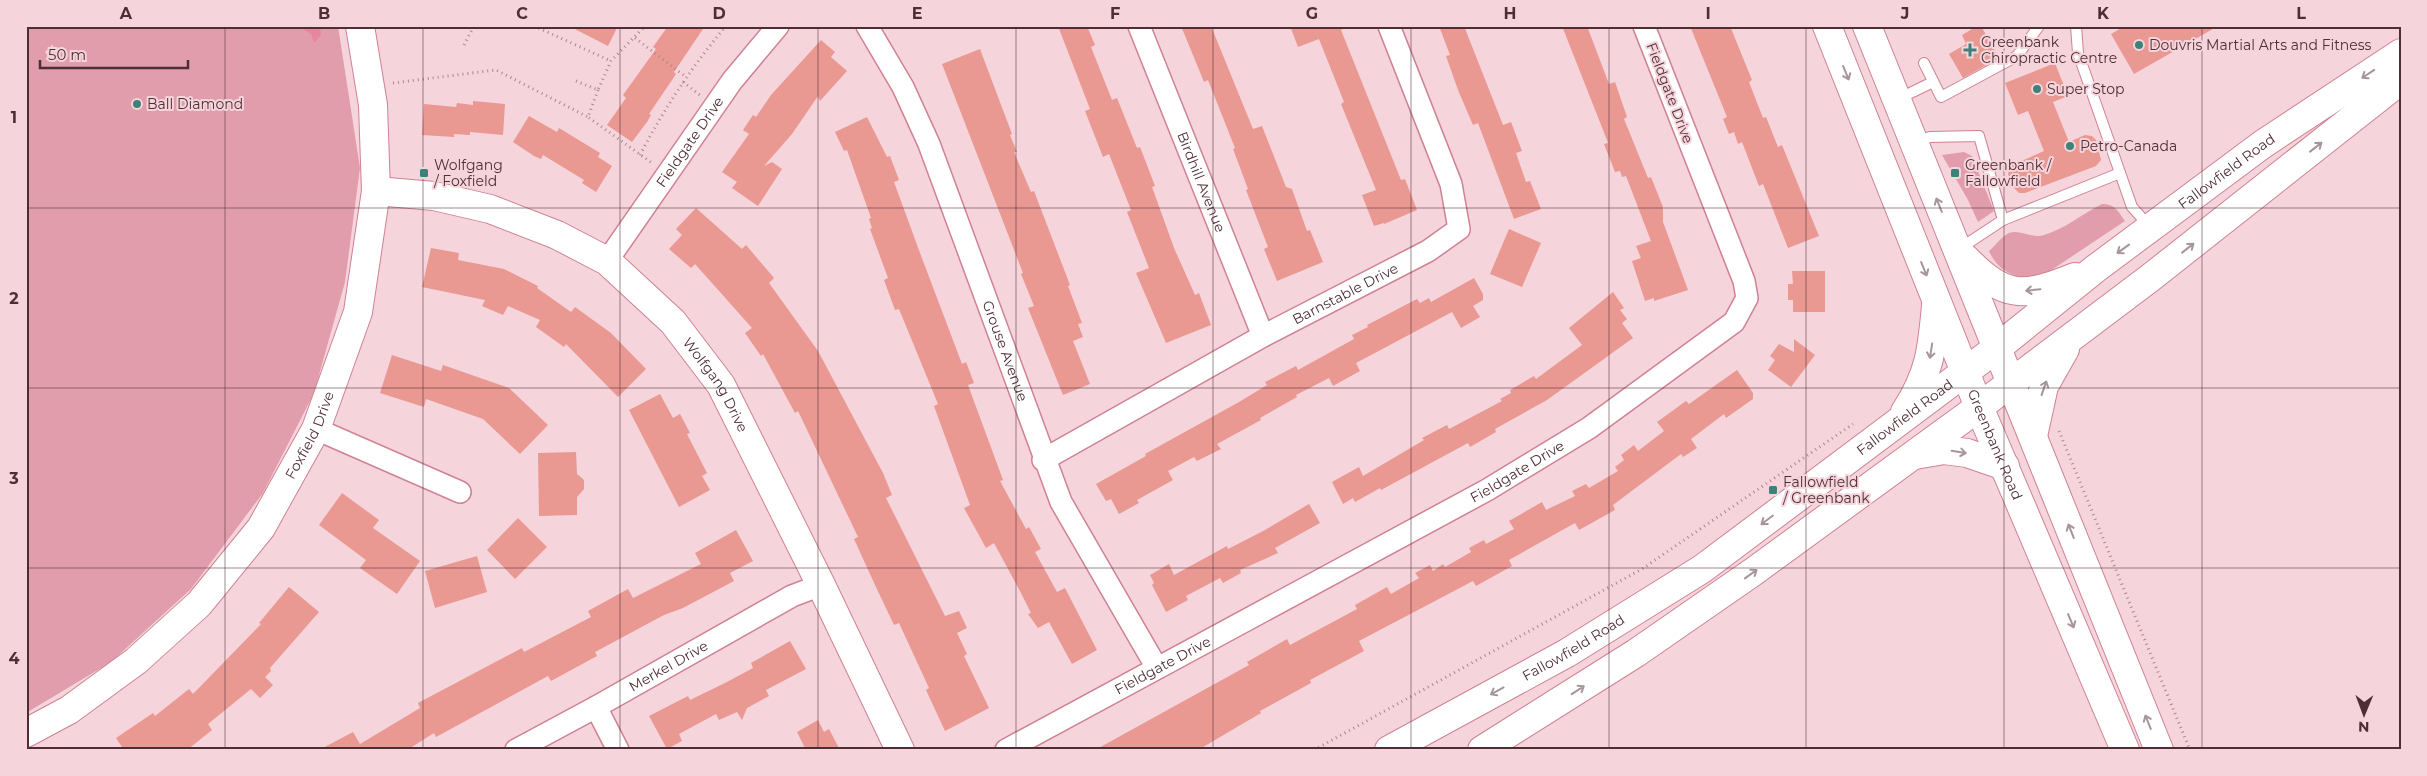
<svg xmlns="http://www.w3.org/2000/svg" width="2427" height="776" font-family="Montserrat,sans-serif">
<rect width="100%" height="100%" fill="#f6d4db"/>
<g fill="#e19dac">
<polygon points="26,26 338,26 360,168 345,282 314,393 263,493 191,589 111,662 26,713"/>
<polygon points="1964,152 1972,156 1994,211 1978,222 1968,200 1942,155"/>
<path d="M2102,204C2115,204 2118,211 2125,221L2047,273C2023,284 1999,274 1989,251C1995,246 2002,236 2009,233C2020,229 2032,239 2044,235C2065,229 2082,214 2102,204Z"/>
</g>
<polygon fill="#e7879f" points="298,26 320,26 321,35 314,43 311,34"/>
<g fill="#e99892">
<polygon points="569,26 618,26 608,46"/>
<polygon points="668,26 705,26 674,72 676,74 672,80 649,114 651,115 647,122 632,142 607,125 626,98 623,95 656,49 653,47"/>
<polygon points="1058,26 1087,26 1095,45 1091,47 1112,100 1117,98 1137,148 1140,147 1155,186 1152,187 1174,248 1195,295 1199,293 1211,325 1166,343 1136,273 1149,268 1127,212 1131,210 1109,154 1103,157 1085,111 1090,109"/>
<polygon points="1181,26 1211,26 1253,129 1262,126 1286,187 1292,189 1307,231 1310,230 1323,262 1277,281 1264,249 1268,247 1246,190 1248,189 1233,149 1235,148 1231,138 1208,80 1204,82"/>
<polygon points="1290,26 1347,26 1341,30 1401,180 1405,179 1417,210 1384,224 1384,223 1374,226 1362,195 1376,190 1341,104 1344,102 1319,39 1298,47"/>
<polygon points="1439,26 1464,26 1503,125 1511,122 1522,151 1516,153 1526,182 1530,181 1541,209 1514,219 1478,123 1473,125 1458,90 1446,56 1450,55"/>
<polygon points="1562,26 1587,26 1609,84 1615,82 1627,117 1624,119 1648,178 1651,177 1663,207 1663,222 1688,290 1654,301 1654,298 1645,301 1632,261 1641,258 1636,246 1651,241 1626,176 1622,177 1620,171 1615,172 1604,144 1608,143 1605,135"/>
<polygon points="1690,26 1730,26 1752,80 1749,82 1763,118 1766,117 1778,147 1782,145 1819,236 1788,248 1763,184 1759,186 1742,142 1738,144 1734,132 1729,134 1723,119 1727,117"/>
<polygon points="1977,26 1981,26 1999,58 1963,78 1949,54 1966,44 1962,35"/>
<polygon points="2125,26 2218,26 2134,74 2111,34"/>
<polygon points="821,40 835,52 831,57 847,71 820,101 818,96 792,134 764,166 772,162 782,169 758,206 732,188 737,182 722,172 749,134 743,130 753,115 756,117 771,95"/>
<polygon points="980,49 1012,134 1010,135 1017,152 1014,152 1031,192 1034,191 1070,285 1068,286 1082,323 1078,324 1083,337 1073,341 1090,384 1063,395 1028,308 1034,306 1021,274 1023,273 942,64"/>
<polygon points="2055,63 2068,96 2053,102 2069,142 2085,135 2092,136 2096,140 2101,160 2096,166 2025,193 2019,193 2015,189 2008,174 2010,166 2044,151 2028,111 2018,115 2005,83"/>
<polygon points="473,101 505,104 503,135 470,132 470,135 454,134 454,137 422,135 424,104 456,107 457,103 473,105"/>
<polygon points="529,116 557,132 559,128 600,153 598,157 612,166 596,192 582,183 584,180 543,155 541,159 534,156 513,142"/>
<polygon points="867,117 887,157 890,156 899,180 894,182 920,253 962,364 966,362 974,383 968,385 1003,480 1000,481 1026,529 1029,527 1041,549 1035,552 1057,592 1065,588 1097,650 1072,664 1049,622 1038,628 1028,614 1031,613 1021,593 994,543 986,548 964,508 970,505 934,406 938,404 899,309 895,310 884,280 888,278 870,229 872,228 869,219 871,218 847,150 844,151 835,132"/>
<polygon points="696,208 742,249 746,245 774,278 769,283 818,351 883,473 892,495 886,498 945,616 959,611 967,628 957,633 967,654 964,656 989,708 945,731 926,690 929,688 899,623 894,625 875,585 854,539 858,537 798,411 795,413 763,354 761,356 745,333 752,328 695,264 691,268 669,249 682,235 676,229"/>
<polygon points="1509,229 1541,243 1522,287 1490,274"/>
<polygon points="431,248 459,253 458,260 504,269 538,286 537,288 571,312 575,307 611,333 646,369 618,397 566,344 564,347 536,327 540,320 508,306 503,315 482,306 485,300 422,287"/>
<polygon points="1792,271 1825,271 1825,312 1793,312 1793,300 1788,300 1788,284 1793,284"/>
<polygon points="1474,278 1483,294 1483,300 1473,306 1480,317 1461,328 1452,312 1356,363 1360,371 1333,386 1329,378 1296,395 1297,397 1260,418 1261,420 1217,444 1221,449 1197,461 1194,457 1168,471 1173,480 1137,500 1139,503 1119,514 1111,499 1106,501 1096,484 1146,456 1145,454 1239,402 1267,385 1265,382 1296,366 1298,370 1354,339 1352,335 1368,327 1367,325 1417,299 1420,303 1429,298 1431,302"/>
<polygon points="1613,292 1624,308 1620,310 1627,319 1622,323 1633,338 1547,400 1495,429 1496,432 1470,447 1468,443 1381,490 1380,488 1355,502 1353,498 1343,504 1332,482 1359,467 1363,476 1424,440 1422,438 1447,425 1449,429 1502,401 1500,399 1511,393 1510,390 1534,376 1536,379 1582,345 1569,328"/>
<polygon points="1794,339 1815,355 1791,387 1768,370 1775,360 1770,356 1779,344 1794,352"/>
<polygon points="392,355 441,371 443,365 509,388 548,425 520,454 483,419 426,399 424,407 380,393"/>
<polygon points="1737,370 1753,393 1753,399 1726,418 1724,414 1691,439 1697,448 1683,457 1681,454 1613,505 1615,510 1579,530 1575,523 1509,560 1512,566 1476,586 1473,581 1359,641 1364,651 1310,680 1311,683 1260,711 1261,713 1198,750 1095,750 1249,665 1247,662 1287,639 1290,645 1357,609 1355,605 1387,587 1391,594 1419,578 1415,573 1430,565 1433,571 1443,564 1445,567 1471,552 1469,548 1484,540 1486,544 1514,529 1509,521 1542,502 1546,510 1575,496 1572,491 1586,484 1589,488 1618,471 1615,467 1624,460 1621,455 1634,445 1638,451 1664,431 1657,422 1686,401 1689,404"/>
<polygon points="660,394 673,418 680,414 690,433 687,434 707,473 702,476 710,490 679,507 629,410"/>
<polygon points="576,452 577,474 584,480 584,489 577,497 577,515 539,516 538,453"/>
<polygon points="342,493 379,520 373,528 420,561 397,594 360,568 366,560 319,525"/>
<polygon points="1309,504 1320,523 1275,548 1278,553 1240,570 1241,573 1223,583 1220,578 1186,596 1188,600 1166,612 1152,585 1154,583 1150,575 1169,564 1174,575 1227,546 1228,549 1265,530"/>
<polygon points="518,518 547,547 515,579 487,550"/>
<polygon points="736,530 753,561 730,573 734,581 683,608 664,615 595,652 597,656 551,681 548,676 436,737 434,733 407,750 319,750 353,732 360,744 420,708 418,703 522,648 524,652 591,617 588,611 628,589 633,598 701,564 695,553"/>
<polygon points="477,556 487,592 435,608 425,571"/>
<polygon points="289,587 319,612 270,668 271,671 265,677 273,685 260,698 251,689 208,724 212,730 187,750 124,750 116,738 153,713 155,716 189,689 193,694 261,624 259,623"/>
<polygon points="790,641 806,669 766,690 769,696 747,708 742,720 737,712 719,720 716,714 679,734 682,741 667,749 649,716 688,696 690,700 725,683 753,668 751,663"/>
<polygon points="818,720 824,732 829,729 840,750 806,750 797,732"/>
</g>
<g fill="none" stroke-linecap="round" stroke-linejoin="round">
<g stroke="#cf8294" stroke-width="12">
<g id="lane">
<polyline points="2076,26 2078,53 2132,207 2150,227"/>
<polyline points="1924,63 1941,97 2017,56 2039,26"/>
<polyline points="1898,99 1933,82"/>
<polyline points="1915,142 1930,137 1979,136 2003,220"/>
<polyline points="1959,249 2003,220 2120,173"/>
</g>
</g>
<g stroke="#cf8294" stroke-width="24">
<g id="street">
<path id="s1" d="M867,26L903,87L929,144L1061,502L1157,668"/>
<path id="s2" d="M1139,26L1263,336"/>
<path id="s3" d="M607,261L732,81L778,26"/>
<polyline points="316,429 460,492"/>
<path id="s4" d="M1043,460L1263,336L1428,251L1459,229L1451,184L1389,26"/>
<polyline points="596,707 618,750"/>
<path id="s5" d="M516,750L596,707L792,596L821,585"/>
<path id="s6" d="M1006,750L1487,490L1589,428L1734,322L1747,298L1744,281L1644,26"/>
</g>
</g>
<g stroke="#cf8294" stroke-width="30">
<g id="secondary">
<path id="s7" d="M1827,26L1979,407L2125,750"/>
<polyline points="1867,26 2159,750"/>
<path id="s8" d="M376,191L434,196L490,209L557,235L607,261L673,322L721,385L821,585L900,750"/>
<path d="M1965,258C2005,299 2023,298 2075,277"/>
<path d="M1905,412C1930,374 1932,349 1936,306"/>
<polyline points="2033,436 2044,386 2065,349"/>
<polyline points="1915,455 1944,450 1967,453 2005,466"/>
<path id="s9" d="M26,733L69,710L136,661L199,604L261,528L316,429L358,312L376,191L373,105L360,26"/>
<path id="s10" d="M1389,750L1567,653L1702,569L1997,348L2095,269L2263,144L2401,53"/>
<polyline points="1482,750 1636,653 1753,572 1979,407 2150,278 2401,80"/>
</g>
</g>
<g stroke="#a8878e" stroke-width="3" stroke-dasharray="1 4" stroke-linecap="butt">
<polyline points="534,26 611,61"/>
<polyline points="635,38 686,77"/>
<polyline points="464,45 474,26"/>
<polyline points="576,81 598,90 611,61 645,26"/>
<polyline points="683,82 700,95"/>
<polyline points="393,83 496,70 588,117"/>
<polyline points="598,90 588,117 652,163"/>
<path d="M640,155C665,107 691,68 726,26"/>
<polyline points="2059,431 2190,750"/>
<polyline points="1314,750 1642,569 1853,424"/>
</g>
<use href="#lane" stroke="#fff" stroke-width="10"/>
<use href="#street" stroke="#fff" stroke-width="21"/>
<use href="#secondary" stroke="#fff" stroke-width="28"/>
</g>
<defs><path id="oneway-shaft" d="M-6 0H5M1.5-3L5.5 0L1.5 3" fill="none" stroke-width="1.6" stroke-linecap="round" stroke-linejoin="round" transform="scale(1.25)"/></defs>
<g stroke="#a6969a">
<use href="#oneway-shaft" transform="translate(1846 73) rotate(68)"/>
<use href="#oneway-shaft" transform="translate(2368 74) rotate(146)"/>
<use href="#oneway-shaft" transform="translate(2316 147) rotate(-38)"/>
<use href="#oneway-shaft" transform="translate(1939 205) rotate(-112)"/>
<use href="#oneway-shaft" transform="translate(2188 248) rotate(-38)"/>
<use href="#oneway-shaft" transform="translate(2123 249) rotate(144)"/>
<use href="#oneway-shaft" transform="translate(1924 269) rotate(68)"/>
<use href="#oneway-shaft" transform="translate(2033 290) rotate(174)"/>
<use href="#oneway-shaft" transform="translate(1931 351) rotate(99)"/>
<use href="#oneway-shaft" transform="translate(2044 388) rotate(-71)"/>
<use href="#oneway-shaft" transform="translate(1959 452) rotate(9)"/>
<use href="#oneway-shaft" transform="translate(1767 520) rotate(143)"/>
<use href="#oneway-shaft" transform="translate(2071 531) rotate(-112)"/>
<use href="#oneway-shaft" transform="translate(1751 574) rotate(-36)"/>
<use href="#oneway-shaft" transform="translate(2071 621) rotate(67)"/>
<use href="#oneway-shaft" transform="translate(1578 690) rotate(-33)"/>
<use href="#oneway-shaft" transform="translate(1497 691) rotate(151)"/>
<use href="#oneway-shaft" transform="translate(2148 722) rotate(-112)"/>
</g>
<path fill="none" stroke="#4e2e35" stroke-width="1" stroke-opacity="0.55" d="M225,26V750M423,26V750M620,26V750M818,26V750M1016,26V750M1213,26V750M1411,26V750M1609,26V750M1806,26V750M2004,26V750M2202,26V750M26,208H2401M26,388H2401M26,568H2401"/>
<g fill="#3c8279" stroke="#f6d4db" stroke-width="2">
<circle cx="2139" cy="45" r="5"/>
<path d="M1967.5 42.5h5v5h5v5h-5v5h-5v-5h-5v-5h5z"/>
<circle cx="2037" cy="89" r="5"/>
<circle cx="137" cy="104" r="5"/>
<circle cx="2070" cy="146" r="5"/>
<rect x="419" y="168" width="10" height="10" rx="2.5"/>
<rect x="1950" y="168" width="10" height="10" rx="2.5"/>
<rect x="1768" y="485" width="10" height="10" rx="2.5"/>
</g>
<g text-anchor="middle" stroke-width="4" stroke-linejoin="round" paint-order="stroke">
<g font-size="14" fill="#4e2e35" stroke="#f6d4db" text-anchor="start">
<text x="1981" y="47">Greenbank<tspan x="1981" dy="16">Chiropractic Centre</tspan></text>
<text x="2149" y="50">Douvris Martial Arts and Fitness</text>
<text x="2047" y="94">Super Stop</text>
<text x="147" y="109">Ball Diamond</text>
<text x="2080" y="151">Petro-Canada</text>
<text x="434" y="170">Wolfgang<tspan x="434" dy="16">/ Foxfield</tspan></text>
<text x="1965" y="170">Greenbank /<tspan x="1965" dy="16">Fallowfield</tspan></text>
<text x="1783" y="487">Fallowfield<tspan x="1783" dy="16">/ Greenbank</tspan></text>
</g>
<g font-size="14" fill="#4e2e35" stroke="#f6d4db">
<text transform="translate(1670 93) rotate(69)" y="5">Fieldgate Drive</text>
<text dy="5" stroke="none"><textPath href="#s3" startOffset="145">Fieldgate Drive</textPath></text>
<text dy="5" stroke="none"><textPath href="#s10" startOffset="1020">Fallowfield Road</textPath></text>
<text dy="5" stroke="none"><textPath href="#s2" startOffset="168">Birdhill Avenue</textPath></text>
<text dy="5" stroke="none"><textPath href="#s4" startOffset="345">Barnstable Drive</textPath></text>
<text dy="5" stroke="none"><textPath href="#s1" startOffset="354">Grouse Avenue</textPath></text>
<text dy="5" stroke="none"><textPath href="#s8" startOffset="410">Wolfgang Drive</textPath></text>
<text dy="5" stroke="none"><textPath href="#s10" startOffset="615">Fallowfield Road</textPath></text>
<text dy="5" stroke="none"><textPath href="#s9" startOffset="420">Foxfield Drive</textPath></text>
<text dy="5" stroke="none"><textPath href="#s7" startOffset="451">Greenbank Road</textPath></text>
<text dy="5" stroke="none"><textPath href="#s6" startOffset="582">Fieldgate Drive</textPath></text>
<text dy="5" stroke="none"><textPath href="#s10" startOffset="211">Fallowfield Road</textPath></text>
<text dy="5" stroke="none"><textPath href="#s6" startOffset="178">Fieldgate Drive</textPath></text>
<text dy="5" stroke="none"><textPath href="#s5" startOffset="174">Merkel Drive</textPath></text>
</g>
</g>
<rect width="2427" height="776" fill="none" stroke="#f6d4db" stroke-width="55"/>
<g transform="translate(2364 714) rotate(181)" stroke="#f6d4db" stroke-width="4" paint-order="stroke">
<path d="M0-4L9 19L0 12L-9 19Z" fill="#4e2e35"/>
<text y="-8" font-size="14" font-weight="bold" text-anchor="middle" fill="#4e2e35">N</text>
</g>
<path d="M40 60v8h148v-8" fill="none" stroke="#4e2e35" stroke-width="2.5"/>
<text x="48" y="60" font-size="15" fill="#4e2e35" stroke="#f6d4db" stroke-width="4" paint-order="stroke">50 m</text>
<rect x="28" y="28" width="2372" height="720" fill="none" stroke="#4e2e35" stroke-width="2"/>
<g font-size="16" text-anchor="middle" font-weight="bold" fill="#4e2e35">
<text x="126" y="19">A</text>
<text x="324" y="19">B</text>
<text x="522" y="19">C</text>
<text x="719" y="19">D</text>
<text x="917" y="19">E</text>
<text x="1115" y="19">F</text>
<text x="1312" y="19">G</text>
<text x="1510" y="19">H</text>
<text x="1708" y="19">I</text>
<text x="1905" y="19">J</text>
<text x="2103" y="19">K</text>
<text x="2301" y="19">L</text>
<text x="14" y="123">1</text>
<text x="14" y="304">2</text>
<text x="14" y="484">3</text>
<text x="14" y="664">4</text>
</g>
</svg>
